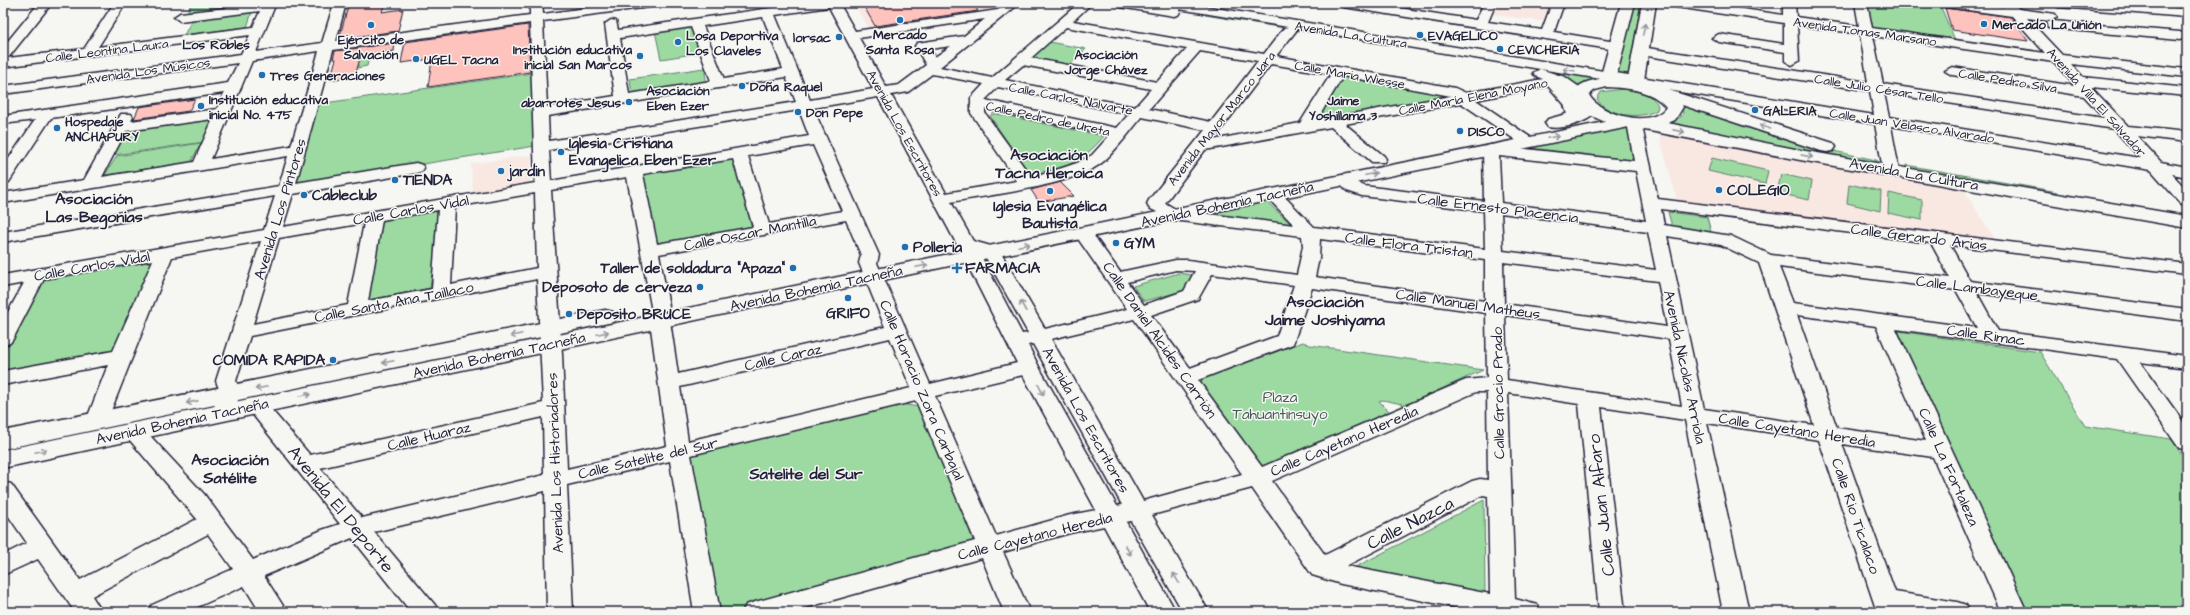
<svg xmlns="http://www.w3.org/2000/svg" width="2190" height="615" font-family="'Architects Daughter',sans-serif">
<rect width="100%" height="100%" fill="#f6f6f2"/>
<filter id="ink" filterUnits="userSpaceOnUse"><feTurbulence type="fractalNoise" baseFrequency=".025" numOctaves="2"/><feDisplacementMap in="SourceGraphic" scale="8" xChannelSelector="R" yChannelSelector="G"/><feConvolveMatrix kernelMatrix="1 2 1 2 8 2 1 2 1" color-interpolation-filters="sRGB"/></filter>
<g filter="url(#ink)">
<g fill="#f9e7e2">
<polygon points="854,3 1005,3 996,11 869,29"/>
<polygon points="1496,3 1552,3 1547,22 1491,14"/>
<polygon points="2013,3 2041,3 2044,15 2022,12"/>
<polygon points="1659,134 1797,158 1804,162 1812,161 1961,186 1996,241 1678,203"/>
<polygon points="531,155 531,178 528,185 473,194 471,164"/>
</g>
<g fill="#9cdaa1" stroke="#5f7e6e">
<polygon points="192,3 264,3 187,12"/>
<polygon points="1631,3 1641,3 1628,74 1617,72"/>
<polygon points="1865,3 1925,3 1940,5 1955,40 1870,28"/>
<polygon points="2146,3 2187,3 2187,11 2152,9"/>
<polygon points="252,12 247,27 184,35 192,20"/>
<polygon points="1204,12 1385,42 1382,44 1205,15"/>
<polygon points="688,26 692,27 700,53 661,59 655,31"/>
<polygon points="1044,41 1086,49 1066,68 1023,60"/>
<polygon points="1401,45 1603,78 1577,85 1562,77 1537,69"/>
<polygon points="394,51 393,54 369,57 367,66 357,68 361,55"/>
<polygon points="704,68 707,84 632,96 630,79"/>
<polygon points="533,73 535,146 293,185 318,104"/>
<polygon points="1340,77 1445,94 1447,97 1315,123"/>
<path d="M1622,89C1634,91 1654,93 1658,106L1657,110C1641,120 1606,116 1597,99L1601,92Z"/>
<polygon points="1680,102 1829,150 1876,160 1881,163 1663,126 1682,116 1683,112"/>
<path d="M992,114H998L1104,136C1081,164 1063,169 1029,174L990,116Z"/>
<polygon points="215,116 204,142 114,155 127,129"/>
<polygon points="1627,127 1636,161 1507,149"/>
<polygon points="201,143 191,162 105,175 117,156"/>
<polygon points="732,156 754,227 652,246 641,172"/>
<polygon points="1712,158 1768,171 1765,184 1708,171"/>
<polygon points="1906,165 2058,192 2059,197 1906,169"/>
<polygon points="1781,174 1812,181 1809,200 1777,193"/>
<polygon points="1849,184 1881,191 1880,211 1847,203"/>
<polygon points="1889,193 1922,200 1922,220 1888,213"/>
<polygon points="1266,201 1290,223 1286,226 1207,215 1205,213"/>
<polygon points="441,208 430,288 363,301 380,219"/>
<polygon points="1668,212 1707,217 1712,236 1673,230"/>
<polygon points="155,259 117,351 3,375 3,353 44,279 51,275"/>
<polygon points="1179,273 1192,275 1187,290 1144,301 1133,286"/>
<polygon points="1898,331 2040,352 2085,426 2171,439 2187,462 2187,612 2021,611 1927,402"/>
<polygon points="1303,342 1310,345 1483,370 1404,406 1402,404 1383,400 1379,401 1391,413 1270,468 1260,468 1200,384 1204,378"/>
<polygon points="902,404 923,408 976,548 745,612 712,612 687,461 695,454"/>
<polygon points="1484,500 1485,594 1350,570"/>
</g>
<g fill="#ffc3be" stroke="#22223b">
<polygon points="349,3 385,3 382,12 403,9 398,31 339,39"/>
<polygon points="862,3 972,3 978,11 875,26"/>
<polygon points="1945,8 2011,17 2028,41 1952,30"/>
<polygon points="528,25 530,72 428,87 432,59 401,63 405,42"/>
<polygon points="395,43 394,51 361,55 355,76 330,80 336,59 333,59 335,51"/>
<polygon points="195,99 189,111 134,119 139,107"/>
<polygon points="1060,182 1074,196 1039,202 1031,190"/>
</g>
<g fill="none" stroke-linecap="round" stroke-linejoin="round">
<g stroke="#22223b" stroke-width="3">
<g id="minor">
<path d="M39,3H52L8,58L84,49L114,3H126L98,47L253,27L260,11L180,21L174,17L180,13L276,3L256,52L322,43L334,3H346L336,41L530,15V3H542L543,14L622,3H656L650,7L543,21L547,107L615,96L605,24L611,20L616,21L618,30L805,3H839L855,31L998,10L1006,3H1020L940,67L992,78L1079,3H1092L1073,21L1264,54L1284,28L1288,27L1179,9L1180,12L1178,15L1174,16L1120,7L1114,3H1143L1158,5L1156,3H1185L1874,115L1870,91L1641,55L1634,51L1641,47L1868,82L1860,34L1797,25L1799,61L1792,65L1785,61V52L1719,42L1712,38L1719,34L1784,44V23L1676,7L1670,3H1702L1783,15V3H1795L1796,17L1859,26L1855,3H1867L1872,28L2045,53L2012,16L1946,7L1940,3H1974L2004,7L2001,3H2014L2019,9L2055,14L2057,17L2051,21L2027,18L2062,55L2187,69V77L2071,64L2083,77L2187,88V96L2091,87L2128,126L2187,132V142L2137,136L2161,162L2187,167V177L2172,174L2187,190V205L2181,204L2151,170L1891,126L1899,170L1897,173H1885L1883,170L1875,124L1540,69L1565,77L1585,91L1587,94L1585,97L1580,98L1573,96C1579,103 1585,114 1579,122H1569L1564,104L1548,86L1476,100L1533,139L1536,142L1533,145H1523L1461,103L1345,124L1384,156L1386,159L1384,162H1372L1331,127L1205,150L1165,203L1177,210L1294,225L1264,194L1266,190H1278L1314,227L1485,249L1484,211L1362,196L1347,191L1335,180L1337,177L1343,175L1364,186L1484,201L1483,150L1485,147L1491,145L1634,161L1627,122L1629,119H1639L1641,122L1658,199L2187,264V274L1950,245L1970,281L2187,309V321L1977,293L1998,331L2187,356V368L2140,362L2187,427V450L2179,448L2117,359L1896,329L2027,612H2001L1933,457L1842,444L1895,592L1957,602L1966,605L1970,612H1877L1819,440L1707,423L1749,612H1723L1685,420L1601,407L1625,612H1599L1579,404L1508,393L1515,599L1537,605L1541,612H1478L1341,584L1312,575L1252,488L1152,515L1209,612H1183L1131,521L1126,522L1176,612H1150L1104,526L1070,533L1003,552L1030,612H1004L982,558L791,612H742L746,605L755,602L975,541L916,401L691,455L720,612H694L670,461L567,485L573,612H547L545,491L374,532L435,605L439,612H411L352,538L264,576L287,612H260L244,586L186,612H148L152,605L233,569L208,534L92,596L102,612H75L38,559L3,575V555L27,543L3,508V482L11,484L80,580L197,519L122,431L125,426L133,424L141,426L204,494L253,560L322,530L340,524L250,411L246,406L250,401L257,399L264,401L310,455L543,403L537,279L250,336L236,381L241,394L231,415L223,417L215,415L212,410L221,394L216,381L261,241L172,257L105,426L97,428L89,426L86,421L108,365L3,385V371L113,351L153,260L44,279L13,339L10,343L3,345V321L24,283L3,287V275L264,230L275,196L3,242V232L279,186L288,156L3,203V193L84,180L121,114H131L133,117L131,121L217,109L224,93L51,118L9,182L3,184V167L35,120L3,124V116L228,83L238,63L3,94V86L241,54L250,35L3,67V47ZM829,7L873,89L810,100L775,15ZM763,17L783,69L724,79L703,26ZM985,19L964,36L917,43L915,46L926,65L899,85L886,87L859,38ZM530,23L535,183L283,227L293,194L416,173L422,171L424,168L422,165L416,163L296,183L333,50ZM691,27L711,81L629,94L620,38ZM1066,27L1187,49L1157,82L1031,58ZM1294,28L1540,69L1533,73L1535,76L1543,79L1466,93L1455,88L1276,56L1296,31ZM1873,36L2054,62L2075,86L1952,67L1945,71L1952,75L2084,96L2104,118L1883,84ZM951,46L935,57L930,49ZM319,51L291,146L211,159L252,61ZM1200,51L1258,61L1211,122L1149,109ZM1271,64L1331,74L1300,123L1213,140ZM1023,65L1151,89L1135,107L1005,80ZM932,74L984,84L971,98V113L1017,181L946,193L891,95L908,92ZM1343,76L1451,96L1317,120ZM786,77L796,102L549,141L548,116ZM998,87L1129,114L1117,128L985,100ZM1884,93L2114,129L2140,158L1889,117ZM878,97L963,256L1017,363L930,384L877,263L879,255L813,108ZM985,109L1110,135L1092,155L1077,163L1032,178L985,113ZM799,110L809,136L551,181L549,150ZM1142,117L1205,130L1149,200L1147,204L1149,208L1173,220L1302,236L1303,246L1297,275L1188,260H1176L1120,272L1089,229H1077L1074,233L1127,309L1045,329L998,248L973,241L951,202C989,195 1075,186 1104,161C1118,148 1130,131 1142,117ZM213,119L194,162L102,177L126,131ZM813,145L842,211L769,224L748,156ZM1499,156L1636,171L1646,221L1501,203ZM733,159L753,227L657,244L643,174ZM627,177L651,306L653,310L660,312L667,310L669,306L659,254L846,220L861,255L859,263L885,327L678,374L670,321L667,317L660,315L653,317L650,321L667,446L567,469L562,354L551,190ZM535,193L537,268L451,285L455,207ZM1661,209L1931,243L1950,278L1771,255L1731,236L1664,225ZM438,210L432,289L368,301L382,220ZM1501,213L1648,232L1656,270L1503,251ZM364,223L348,305L253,324L279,238ZM1667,236L1721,245L1759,263L1814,425L1704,409ZM1320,239L1485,260V301L1315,277L1319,258ZM980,254L985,256L1028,333L1022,334ZM1503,262L1658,281L1667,327L1504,304ZM1779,267L1956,290L1977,328L1793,303ZM1176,270L1195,271L1184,291L1144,305L1127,282ZM1212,274L1294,285L1277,336L1190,368L1151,315L1198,299ZM1312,288L1486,313L1487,378L1466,380L1262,467L1198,380L1293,344ZM1505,315L1669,339L1682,406L1507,380ZM1797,315L1876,326L1926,441L1837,428ZM1134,319L1242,474L1143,501L1051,339ZM890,338L911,388L688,441L680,387ZM1033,344L1122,505L1117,506L1039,367L1028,345ZM1023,375L1096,510L1070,515L996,536L935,396ZM1476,392H1487L1488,480L1480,479L1472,481L1325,555L1272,481ZM543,417L544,475L362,518L320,468ZM1483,495L1488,496L1490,594L1346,566Z"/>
<polygon points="1337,3 1367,3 1476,20 1484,3 1496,3 1488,22 1542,30 1552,3 1564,3 1554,32 1616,42 1623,46 1616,50 1343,7"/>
<polygon points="2052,3 2106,3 2187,9 2187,17 2058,7"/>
<polygon points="2053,21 2180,32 2187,36 2180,40 2048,28 2047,25 2048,22"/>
</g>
</g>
<g stroke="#22223b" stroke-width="3">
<g id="major">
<path d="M1621,3H1635L1616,78L1628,79L1642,3H1656L1644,80L1647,83L1833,143L1836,147L1833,151L1827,152L1821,151L1682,105L1683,107L1675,120L1668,123L1800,150L2187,216V228L1800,160L1629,127L954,265L3,468V450L954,253L1605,122L1592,116C1582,124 1560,130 1548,127L1545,123L1548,119L1577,111L1578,106L1572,94C1579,83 1588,81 1600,79ZM1607,87C1628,88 1652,90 1666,107C1652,129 1600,115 1589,95L1595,90Z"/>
<polygon points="605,310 613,312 616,317 613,322 3,449 3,431"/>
</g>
</g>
<use href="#minor" fill="#f6f6f2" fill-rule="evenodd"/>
<use href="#major" fill="#f6f6f2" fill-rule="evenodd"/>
</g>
<defs><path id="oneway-shaft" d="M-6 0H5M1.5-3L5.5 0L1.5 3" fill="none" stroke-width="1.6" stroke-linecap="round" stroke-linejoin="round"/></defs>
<g stroke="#9797a0">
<use href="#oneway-shaft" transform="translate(1644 29) rotate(-80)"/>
<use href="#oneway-shaft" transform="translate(1569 70) rotate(-171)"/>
<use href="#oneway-shaft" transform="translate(1765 127) rotate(-161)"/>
<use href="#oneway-shaft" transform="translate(1679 131) rotate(11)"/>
<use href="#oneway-shaft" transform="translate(1553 137) rotate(-12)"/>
<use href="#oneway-shaft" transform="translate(1807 156) rotate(10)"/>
<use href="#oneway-shaft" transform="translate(1371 174) rotate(-12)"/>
<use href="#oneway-shaft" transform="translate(1024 245) rotate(-12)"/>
<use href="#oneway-shaft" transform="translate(922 266) rotate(-12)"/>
<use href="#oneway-shaft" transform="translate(1023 306) rotate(-119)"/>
<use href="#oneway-shaft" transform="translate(603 333) rotate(-12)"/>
<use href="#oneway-shaft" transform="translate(516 335) rotate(168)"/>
<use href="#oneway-shaft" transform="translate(388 362) rotate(168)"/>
<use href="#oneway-shaft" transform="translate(261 388) rotate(168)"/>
<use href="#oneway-shaft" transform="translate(1041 390) rotate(62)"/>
<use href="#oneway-shaft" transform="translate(305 395) rotate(-12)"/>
<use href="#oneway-shaft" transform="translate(192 402) rotate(169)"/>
<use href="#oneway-shaft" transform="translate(41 451) rotate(-12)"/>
<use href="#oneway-shaft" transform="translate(1128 550) rotate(61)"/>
<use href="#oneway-shaft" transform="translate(1176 578) rotate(-121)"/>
</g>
</g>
<g fill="#1f6fb2" stroke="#f6f6f2" stroke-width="1.5">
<circle cx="900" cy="20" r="4"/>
<circle cx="1984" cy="24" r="4"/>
<circle cx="371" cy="25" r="4"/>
<circle cx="1420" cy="35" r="4"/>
<circle cx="839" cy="37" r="4"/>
<circle cx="678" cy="42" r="4"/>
<circle cx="1500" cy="49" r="4"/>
<circle cx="640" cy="56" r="4"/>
<circle cx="416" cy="59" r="4"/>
<circle cx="262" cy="75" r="4"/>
<circle cx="742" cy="86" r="4"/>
<circle cx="629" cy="102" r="4"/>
<circle cx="201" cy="106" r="4"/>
<circle cx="1755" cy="110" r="4"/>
<circle cx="798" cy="112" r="4"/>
<circle cx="57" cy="128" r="4"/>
<circle cx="1460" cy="131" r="4"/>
<circle cx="561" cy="152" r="4"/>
<circle cx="501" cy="171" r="4"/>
<circle cx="395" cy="180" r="4"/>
<circle cx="1719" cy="190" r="4"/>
<circle cx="1050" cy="191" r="4"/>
<circle cx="304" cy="195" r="4"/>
<circle cx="1116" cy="243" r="4"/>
<circle cx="905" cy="247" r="4"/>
<circle cx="793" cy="268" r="4"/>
<path d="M955 262h4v4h4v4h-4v4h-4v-4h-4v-4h4z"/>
<circle cx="700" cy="287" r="4"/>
<circle cx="848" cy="298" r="4"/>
<circle cx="569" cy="314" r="4"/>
<circle cx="333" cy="360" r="4"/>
</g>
<g text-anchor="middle" stroke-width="3" stroke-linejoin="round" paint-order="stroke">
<g font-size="13" font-weight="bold" fill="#22223b" stroke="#f6f6f2" text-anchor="start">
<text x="1992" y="29">Mercado La Unión</text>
<text x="900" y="39" text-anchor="middle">Mercado<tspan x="900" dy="15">Santa Rosa</tspan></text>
<text x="686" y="40">Losa Deportiva<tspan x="686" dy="15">Los Claveles</tspan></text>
<text x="1428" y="40">EVAGELICO</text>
<text x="831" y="42" text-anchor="end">lorsac</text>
<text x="371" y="44" text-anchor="middle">Ejército de<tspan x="371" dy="15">Salvación</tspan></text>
<text x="632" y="54" text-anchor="end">Institución educativa<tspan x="632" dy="15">inicial San Marcos</tspan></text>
<text x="1508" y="54">CEVICHERIA</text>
<text x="424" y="64">UGEL Tacna</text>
<text x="270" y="80">Tres Generaciones</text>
<text x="750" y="91">Doña Raquel</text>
<text x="209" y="104">Institución educativa<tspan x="209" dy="15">inicial No. 475</tspan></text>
<text x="621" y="107" text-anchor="end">abarrotes Jesus</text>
<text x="1763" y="115">GALERIA</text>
<text x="806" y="117">Don Pepe</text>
<text x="65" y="126">Hospedaje<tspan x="65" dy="15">ANCHAPURY</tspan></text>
<text x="1468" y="136">DISCO</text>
</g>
<g font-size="13" fill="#22223b" stroke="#f6f6f2">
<text transform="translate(1865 31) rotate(8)" y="5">Avenida Tomas Marsano</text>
<text transform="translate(1351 34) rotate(9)" y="5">Avenida La Cultura</text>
<text transform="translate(107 50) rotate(-7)" y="5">Calle Leontina Laura</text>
<text transform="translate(148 70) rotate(-8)" y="5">Avenida Los Músicos</text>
<text transform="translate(1350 74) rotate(10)" y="5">Calle Maria Wiesse</text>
<text transform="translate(2008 80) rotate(9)" y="5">Calle Pedro Silva</text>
<text transform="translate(1879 88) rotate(9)" y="5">Calle Julio César Tello</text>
<text transform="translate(1473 96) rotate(-11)" y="5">Calle María Elena Moyano</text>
<text transform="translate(1071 98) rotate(11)" y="5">Calle Carlos Nalvarte</text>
<text transform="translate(2097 102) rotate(48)" y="5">Avenida Villa El Salvador</text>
<text transform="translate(1048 118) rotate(12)" y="5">Calle Pedro de Ureta</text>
<text transform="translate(1221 118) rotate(-52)" y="5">Avenida Mayor Marco Jara</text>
<text transform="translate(1912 125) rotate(9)" y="5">Calle Juan Velasco Alvarado</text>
<text transform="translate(905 133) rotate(61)" y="5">Avenida Los Escritores</text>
</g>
<g font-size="13" font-weight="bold" fill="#22223b" stroke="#f6f6f2">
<text x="216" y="49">Los Robles</text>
<text x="1106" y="59">Asociación<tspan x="1106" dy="15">Jorge Chávez</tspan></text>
<text x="678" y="95">Asociación<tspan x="678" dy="15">Eben Ezer</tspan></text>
<text x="1343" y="105">Jaime<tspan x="1343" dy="15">Yoshillama 3</tspan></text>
</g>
<g font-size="15" font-weight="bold" fill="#22223b" stroke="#f6f6f2" text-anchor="start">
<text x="569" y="148">Iglesia Cristiana<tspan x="569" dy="17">Evangelica Eben Ezer</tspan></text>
<text x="509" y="176">jardin</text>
<text x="403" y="185">TIENDA</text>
<text x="1727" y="195">COLEGIO</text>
<text x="312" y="200">Cableclub</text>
<text x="1050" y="211" text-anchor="middle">Iglesia Evangélica<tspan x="1050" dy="17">Bautista</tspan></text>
<text x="1124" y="248">GYM</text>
<text x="913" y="252">Polleria</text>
<text x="785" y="273" text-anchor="end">Taller de soldadura "Apaza"</text>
<text x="965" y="273">FARMACIA</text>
<text x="692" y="292" text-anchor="end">Deposoto de cerveza</text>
<text x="848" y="318" text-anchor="middle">GRIFO</text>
<text x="577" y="319">Deposito BRUCE</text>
<text x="325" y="365" text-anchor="end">COMIDA RAPIDA</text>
</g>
<g font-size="15" fill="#22223b" stroke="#f6f6f2">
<text transform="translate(1914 174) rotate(10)" y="5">Avenida La Cultura</text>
<text transform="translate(1227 204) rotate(-12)" y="5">Avenida Bohemia Tacneña</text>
<text transform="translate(1498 208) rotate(7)" y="5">Calle Ernesto Placencia</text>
<text transform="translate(280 209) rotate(-73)" y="5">Avenida Los Pintores</text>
<text transform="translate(411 210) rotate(-10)" y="5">Calle Carlos Vidal</text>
<text transform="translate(750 233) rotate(-11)" y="5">Calle Oscar Mantilla</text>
<text transform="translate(1919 237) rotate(7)" y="5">Calle Gerardo Arias</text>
<text transform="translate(1409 245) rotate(7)" y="5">Calle Flora Tristan</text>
<text transform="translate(92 266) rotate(-10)" y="5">Calle Carlos Vidal</text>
<text transform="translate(816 288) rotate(-12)" y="5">Avenida Bohemia Tacneña</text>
<text transform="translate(1977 288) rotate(7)" y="5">Calle Lambayeque</text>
<text transform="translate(394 302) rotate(-11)" y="5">Calle Santa Ana Taillaco</text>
<text transform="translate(1468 304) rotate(8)" y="5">Calle Manuel Matheus</text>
<text transform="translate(1986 335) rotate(8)" y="5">Calle Rimac</text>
<text transform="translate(1160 340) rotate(55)" y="5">Calle Daniel Alcides Carrión</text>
<text transform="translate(499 355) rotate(-12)" y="5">Avenida Bohemia Tacneña</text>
<text transform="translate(783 357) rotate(-13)" y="5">Calle Caraz</text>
<text transform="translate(1685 367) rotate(78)" y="5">Avenida Nicolás Arriola</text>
<text transform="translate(922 390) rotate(67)" y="5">Calle Horacio Zora Carbajal</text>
<text transform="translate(1498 393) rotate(-91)" y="5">Calle Grocio Prado</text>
<text transform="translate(1086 420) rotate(61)" y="5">Avenida Los Escritores</text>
<text transform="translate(182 421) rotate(-12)" y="5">Avenida Bohemia Tacneña</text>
<text transform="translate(1797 430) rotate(9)" y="5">Calle Cayetano Heredia</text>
<text transform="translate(429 436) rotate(-13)" y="5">Calle Huaraz</text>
<text transform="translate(1344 441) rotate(-23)" y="5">Calle Cayetano Heredia</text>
<text transform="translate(648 458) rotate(-13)" y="5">Calle Satelite del Sur</text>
<text transform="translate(555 463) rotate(-92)" y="5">Avenida Los Historiadores</text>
<text transform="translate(1949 467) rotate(66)" y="5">Calle La Fortaleza</text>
<text transform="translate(1856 516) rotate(71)" y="5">Calle Rio Ticalaco</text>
<text transform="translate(1035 536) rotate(-14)" y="5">Calle Cayetano Heredia</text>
</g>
<g font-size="15" fill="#47595a" stroke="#f6f6f2">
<text x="1280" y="402">Plaza<tspan x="1280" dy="17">Tahuantinsuyo</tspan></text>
</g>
<g font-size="16" font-weight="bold" fill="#22223b" stroke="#f6f6f2">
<text x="1049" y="160">Asociación<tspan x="1049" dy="18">Tacna Heroica</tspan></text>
<text x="94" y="204">Asociación<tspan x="94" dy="18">Las Begonias</tspan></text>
<text x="1325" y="307">Asociación<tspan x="1325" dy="18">Jaime Joshiyama</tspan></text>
<text x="230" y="465">Asociación<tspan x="230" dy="18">Satélite</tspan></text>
<text x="806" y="479">Satelite del Sur</text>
</g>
<g font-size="18" fill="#22223b" stroke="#f6f6f2">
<text transform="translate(1601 505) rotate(-96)" y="6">Calle Juan Alfaro</text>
<text transform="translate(341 509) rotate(51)" y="6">Avenida El Deporte</text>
<text transform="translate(1410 523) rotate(-27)" y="6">Calle Nazca</text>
</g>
</g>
<rect width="2190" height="615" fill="none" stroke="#f6f6f2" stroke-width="16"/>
<rect x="8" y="8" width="2174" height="599" fill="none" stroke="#22223b" stroke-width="1.5" filter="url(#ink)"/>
</svg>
